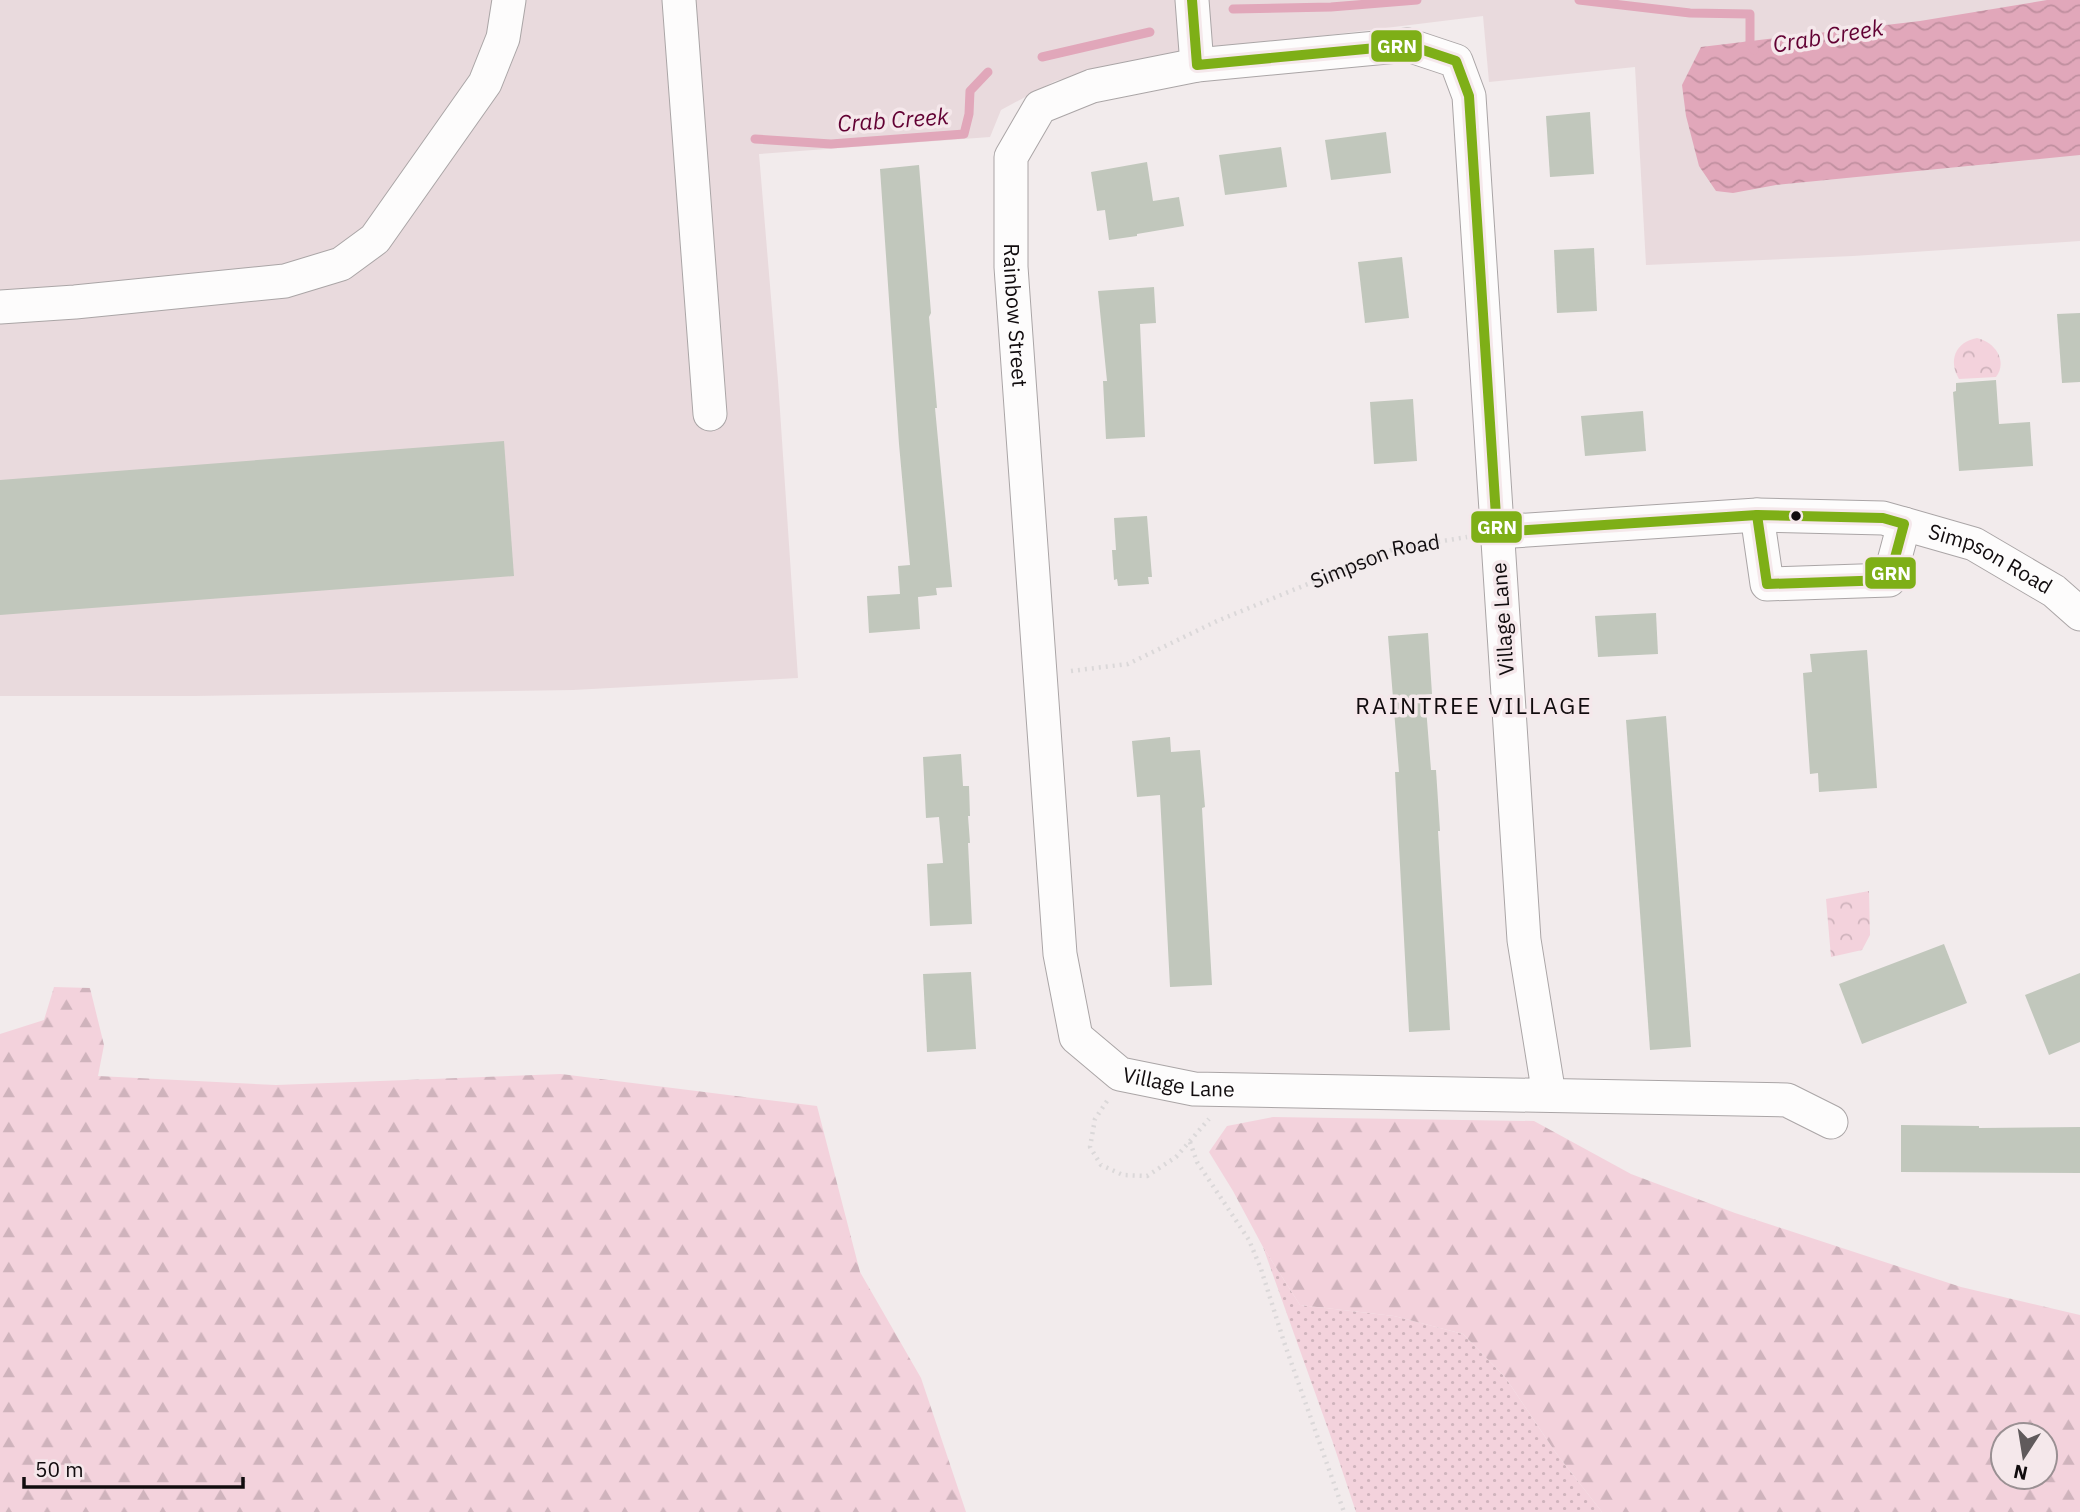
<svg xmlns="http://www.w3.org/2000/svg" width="2080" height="1512" font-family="'IBM Plex Sans',sans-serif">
<defs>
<pattern id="grass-dots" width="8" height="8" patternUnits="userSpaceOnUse" patternTransform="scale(1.75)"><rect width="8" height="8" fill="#f3d2dc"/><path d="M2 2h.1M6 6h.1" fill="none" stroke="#cfb3bc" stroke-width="1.8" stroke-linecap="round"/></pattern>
<pattern id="forest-firs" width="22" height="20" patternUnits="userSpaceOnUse" patternTransform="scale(1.75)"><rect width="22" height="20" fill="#f3d2dc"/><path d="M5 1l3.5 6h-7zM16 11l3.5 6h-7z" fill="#cfb3bc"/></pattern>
<pattern id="park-crowns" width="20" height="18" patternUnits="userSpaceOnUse" patternTransform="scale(1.75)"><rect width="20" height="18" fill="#f3d2dc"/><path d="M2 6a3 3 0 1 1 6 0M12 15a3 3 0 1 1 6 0" fill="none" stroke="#cfb3bc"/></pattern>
<pattern id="water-waves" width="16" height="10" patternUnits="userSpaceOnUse" patternTransform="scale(1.75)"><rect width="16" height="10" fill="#e1a7ba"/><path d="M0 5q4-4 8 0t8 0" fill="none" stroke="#c08f9f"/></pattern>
</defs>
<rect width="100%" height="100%" fill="#f2ebec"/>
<polygon fill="#e9dadd" points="0,0 2080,0 2080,241 1853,256 1646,265 1635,67 1489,82 1483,16 1256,44 1128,64 1055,81 1001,110 990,137 759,154 778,381 798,678 573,690 195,696 0,696"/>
<polygon fill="url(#grass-dots)" points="1263,1247 1300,1305 1394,1316 1463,1334 1505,1377 1556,1453 1602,1512 1356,1512 1332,1440"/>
<g fill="url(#forest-firs)" fill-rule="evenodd">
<polygon points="54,987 90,988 104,1045 98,1076 276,1085 561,1074 817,1106 860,1272 921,1378 966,1512 0,1512 0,1034 44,1020"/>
<path d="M1273,1117L1534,1121L1631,1174L1735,1213L1961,1287L2080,1315V1512H1602L1556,1453L1505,1377L1463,1334L1394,1316L1300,1305L1263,1247L1233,1191L1209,1152L1227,1126ZM2045,1435V1477H2003V1435Z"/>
</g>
<g fill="url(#park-crowns)">
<path d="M1977,338C1995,342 2008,361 1996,377L1959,379C1948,361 1955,342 1977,338Z"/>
<polygon points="1869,891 1870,935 1862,950 1831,957 1826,899"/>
</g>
<polygon fill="url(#water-waves)" points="2047,0 2080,0 2080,155 1776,185 1733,193 1716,191 1699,166 1686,116 1682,85 1701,47 1920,21"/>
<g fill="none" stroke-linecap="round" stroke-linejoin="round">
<g stroke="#e1a7ba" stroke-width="9">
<polyline points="1579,0 1690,13 1750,14 1750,43 1754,50"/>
<polyline points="1233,9 1331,7 1417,0"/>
<polyline points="1042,57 1150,32"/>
<polyline points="755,139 831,144 964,134 969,114 970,91 988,72"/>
</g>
</g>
<g fill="#c1c7bc">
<polygon points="1590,112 1594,174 1550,177 1546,116"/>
<polygon points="1386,132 1391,173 1331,180 1325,140"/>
<polygon points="1281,147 1287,187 1225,195 1219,155"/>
<polygon points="1147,162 1153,201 1179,197 1184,226 1137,234 1137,236 1109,240 1105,210 1097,211 1091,172"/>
<polygon points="919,165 931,313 929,317 937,408 935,408 952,587 936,588 937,595 918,597 920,629 869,633 867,596 900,594 898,566 910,565 899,444 880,169"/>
<polygon points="1594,248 1597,311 1557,313 1554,250"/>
<polygon points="1402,257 1409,318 1365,323 1358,262"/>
<polygon points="1154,287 1156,323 1140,324 1145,437 1106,439 1103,381 1107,381 1098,291"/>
<polygon points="2080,313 2080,382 2062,383 2057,314"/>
<polygon points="1996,380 1999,424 2030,422 2033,466 1959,471 1953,392 1956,391 1956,383"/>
<polygon points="1413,399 1417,461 1374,464 1370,402"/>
<polygon points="1643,411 1646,451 1585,456 1581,416"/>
<polygon points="504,441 514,576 0,615 0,480"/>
<polygon points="1147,516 1152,577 1148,577 1149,584 1118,586 1117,579 1114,580 1112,550 1116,550 1114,518"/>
<polygon points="1656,613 1658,654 1598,657 1595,616"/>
<polygon points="1428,633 1432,694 1425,695 1431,770 1436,770 1440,831 1438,831 1450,1030 1409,1032 1395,772 1399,772 1388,636"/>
<polygon points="1867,650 1877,788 1819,792 1818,773 1810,774 1803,673 1812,672 1810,654"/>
<polygon points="1666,716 1691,1047 1650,1050 1626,720"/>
<polygon points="1170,737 1171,752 1200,750 1205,807 1202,808 1212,985 1170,987 1160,795 1137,797 1132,741"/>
<polygon points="961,754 963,786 969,786 970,816 968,816 970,843 968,843 972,924 930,926 927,864 943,863 939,817 926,818 923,757"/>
<polygon points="1944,944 1967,1003 1862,1044 1839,984"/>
<polygon points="971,972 976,1049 927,1052 923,974"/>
<polygon points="2080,973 2080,1042 2049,1055 2025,995"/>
<polygon points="1901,1125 1979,1126 1979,1128 2080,1127 2080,1173 1901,1172"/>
</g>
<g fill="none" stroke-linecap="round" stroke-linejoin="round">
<g stroke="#aaa5a6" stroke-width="35">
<g id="minor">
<polyline points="679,0 710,414"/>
<polyline points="1192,0 1197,65"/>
<polyline points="0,307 75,302 285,281 341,264 375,239 485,83 503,38 509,0"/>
<polyline points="1757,515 1767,584 1889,580 1904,524"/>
<path id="s2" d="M1497,532L1757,515L1883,518L1974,544L2054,591L2080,614"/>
<path id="s3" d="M1549,1095L1524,940L1469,96L1456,61L1408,45L1197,65L1092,86L1040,107L1011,157V267L1060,954L1076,1037L1120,1074L1194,1089L1787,1100L1831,1122"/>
</g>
</g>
<g stroke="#dbd8d9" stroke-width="4.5" stroke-dasharray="2 5" stroke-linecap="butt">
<path id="s1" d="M1071,671L1128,664L1217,621L1394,549L1467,537"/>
<polyline points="1107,1101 1095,1119 1090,1147 1101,1165 1123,1175 1147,1176 1176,1157 1209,1119"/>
<polyline points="1190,1142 1197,1162 1249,1240 1261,1269 1284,1342 1344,1512"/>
</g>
<use href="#minor" stroke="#fdfcfc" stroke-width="33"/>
<g stroke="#f5e8eb" stroke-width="16">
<g id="bus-1">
<polyline points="1192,0 1197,65 1408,45 1456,61 1469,96 1497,532 1757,515"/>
<polygon points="1757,515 1883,518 1904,524 1889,580 1767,584"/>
</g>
</g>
<use href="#bus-1" stroke="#7eaf17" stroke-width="10"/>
</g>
<circle fill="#110c0e" stroke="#f5e8eb" stroke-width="2.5" cx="1796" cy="516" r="6"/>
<g text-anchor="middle" stroke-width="7" stroke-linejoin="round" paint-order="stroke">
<g font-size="21" fill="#110c0e" stroke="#f5e8eb">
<text dy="7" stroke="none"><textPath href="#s3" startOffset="1682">Rainbow Street</textPath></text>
<text dy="7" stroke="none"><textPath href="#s2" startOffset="502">Simpson Road</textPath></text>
<text dy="7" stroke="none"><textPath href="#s1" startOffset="326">Simpson Road</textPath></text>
<text transform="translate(1503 619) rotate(-94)" y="7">Village Lane</text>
<text dy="7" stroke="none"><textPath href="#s3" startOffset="2524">Village Lane</textPath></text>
</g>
<g font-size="23" font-style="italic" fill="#620033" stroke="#f5e8eb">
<text transform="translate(1828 36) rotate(-9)" y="8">Crab Creek</text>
<text transform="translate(893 120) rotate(-4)" y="8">Crab Creek</text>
</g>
<g font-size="23" letter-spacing="2" fill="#110c0e" stroke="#f5e8eb">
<text x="1474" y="714">RAINTREE VILLAGE</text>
</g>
</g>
<g stroke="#f5e8eb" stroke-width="2.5">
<rect x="1370" y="29" width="53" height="34" rx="7" fill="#7eaf17"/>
<rect x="1470" y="510" width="53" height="34" rx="7" fill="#7eaf17"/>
<rect x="1864" y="556" width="53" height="34" rx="7" fill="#7eaf17"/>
</g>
<g font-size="19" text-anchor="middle" font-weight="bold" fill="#fff">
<text x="1397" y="53">GRN</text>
<text x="1497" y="534">GRN</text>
<text x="1891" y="580">GRN</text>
</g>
<g transform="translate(2024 1456) rotate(192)"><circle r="33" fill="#f5e8eb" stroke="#9a9093" stroke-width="2"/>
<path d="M0-5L12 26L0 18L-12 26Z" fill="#605a5c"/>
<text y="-10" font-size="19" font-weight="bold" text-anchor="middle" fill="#110c0e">N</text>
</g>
<path d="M24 1477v10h219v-10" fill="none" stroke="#110c0e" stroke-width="3.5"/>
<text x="35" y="1477" font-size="21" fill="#110c0e" stroke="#f5e8eb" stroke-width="5" paint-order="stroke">50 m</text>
</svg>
